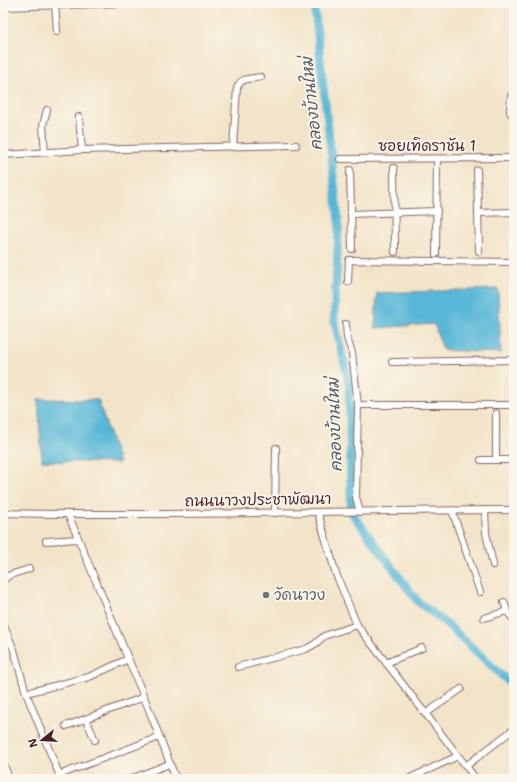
<svg xmlns="http://www.w3.org/2000/svg" width="517" height="782" font-family="'Shantell Sans','Playpen Sans Thai',sans-serif">
<rect width="100%" height="100%" fill="#fbf7ec"/>
<filter id="ink" filterUnits="userSpaceOnUse"><feTurbulence type="fractalNoise" baseFrequency=".025" numOctaves="2"/><feDisplacementMap in="SourceGraphic" scale="8" xChannelSelector="R" yChannelSelector="G"/><feConvolveMatrix kernelMatrix="1 2 1 2 8 2 1 2 1" color-interpolation-filters="sRGB"/></filter>
<filter id="wash" filterUnits="userSpaceOnUse"><feTurbulence type="fractalNoise" baseFrequency=".012" numOctaves="4" result="noise"/><feDisplacementMap in="SourceGraphic" scale="16" xChannelSelector="R" yChannelSelector="G"/><feGaussianBlur stdDeviation="0.9" result="paint"/><feColorMatrix in="noise" values="0 0 0 0 0 0 0 0 0 0 0 0 0 0 0 0 0 1.4 0 .05"/><feComposite in="paint" operator="in"/></filter>
<g filter="url(#wash)">
<rect width="100%" height="100%" fill="#f2e4c8"/>
<g fill="#59b7d7" stroke="#526b81">
<polygon points="498,289 501,353 443,350 434,324 375,328 377,293"/>
<polygon points="38,399 98,400 119,463 42,461"/>
</g>
<g fill="none" stroke-linecap="round" stroke-linejoin="round">
<polyline stroke="#59b7d7" stroke-width="8" points="314,3 339,224 334,319 349,383 351,512 418,602 447,624 514,687"/>
</g>
</g>
<g filter="url(#ink)">
<g fill="none" stroke-linecap="round" stroke-linejoin="round">
<g stroke="#856462" stroke-width="8">
<g id="street">
<polyline points="55,3 57,32"/>
<polyline points="3,7 124,3"/>
<polyline points="514,94 511,96 510,112 514,117"/>
<polyline points="79,117 82,150"/>
<path d="M233,147L237,88C241,77 250,79 261,77"/>
<polyline points="45,153 43,125 47,110"/>
<polyline points="3,155 82,150 296,145"/>
<polyline points="340,159 514,158"/>
<polyline points="394,168 395,252"/>
<polyline points="350,170 352,249"/>
<polyline points="477,170 479,251"/>
<polyline points="478,213 514,212"/>
<polyline points="351,214 437,211"/>
<polyline points="436,254 437,159"/>
<polyline points="348,282 349,260 514,262"/>
<polyline points="346,324 347,338 352,353 358,405 356,497 360,512"/>
<polyline points="392,362 514,360"/>
<polyline points="358,405 514,405"/>
<polyline points="496,413 496,460"/>
<polyline points="481,460 514,460"/>
<polyline points="452,510 480,592"/>
<polyline points="485,510 486,533 493,565"/>
<path d="M3,513C173,517 344,510 514,510"/>
<polyline points="275,513 276,448"/>
<polyline points="318,513 336,574 357,625 476,779"/>
<polyline points="68,514 144,697 176,779"/>
<polyline points="46,541 78,539"/>
<polyline points="3,580 10,575 29,569"/>
<path d="M504,602C506,608 508,615 514,619"/>
<polyline points="484,618 507,611"/>
<polyline points="3,624 14,650 26,693 89,677 128,659"/>
<polyline points="386,663 422,648"/>
<polyline points="238,667 306,649 315,644 324,636 357,625"/>
<polyline points="26,693 61,779"/>
<polyline points="425,714 461,689"/>
<polyline points="86,719 95,740"/>
<polyline points="66,726 144,697"/>
<polyline points="3,762 9,779"/>
<polyline points="466,766 514,729"/>
<polyline points="59,775 159,737"/>
<polyline points="131,779 169,764"/>
<polyline points="408,779 458,756"/>
</g>
</g>
<use href="#street" stroke="#fff" stroke-width="6"/>
</g>
</g>
<circle fill="#6b7280" stroke="#fbf7ec" stroke-width="1.5" cx="266" cy="595" r="4"/>
<g text-anchor="middle" stroke-width="3.5" stroke-linejoin="round" paint-order="stroke">
<g font-size="15" fill="#4a1f2b" stroke="#fbf7ec">
<text x="427" y="151">ซอยเทิดราชัน 1</text>
<text transform="translate(258 500) rotate(-1)" y="5">ถนนนาวงประชาพัฒนา</text>
</g>
<g font-size="15" fill="#5b616d" stroke="#fbf7ec" text-anchor="start">
<text x="274" y="600">วัดนาวง</text>
</g>
<g font-size="16" font-style="italic" fill="#4f5467" stroke="#fbf7ec">
<text transform="translate(311 104) rotate(-96)" y="6">คลองบ้านใหม่</text>
<text transform="translate(334 425) rotate(-92)" y="6">คลองบ้านใหม่</text>
</g>
</g>
<rect width="517" height="782" fill="none" stroke="#fbf7ec" stroke-width="16"/>
<g transform="translate(42 740) rotate(252)" stroke="#fbf7ec" stroke-width="3" paint-order="stroke">
<path d="M0-3L7 15L0 10L-7 15Z" fill="#4a1f2b"/>
<text y="-6" font-size="11" font-weight="bold" text-anchor="middle" fill="#4a1f2b">N</text>
</g>
</svg>
